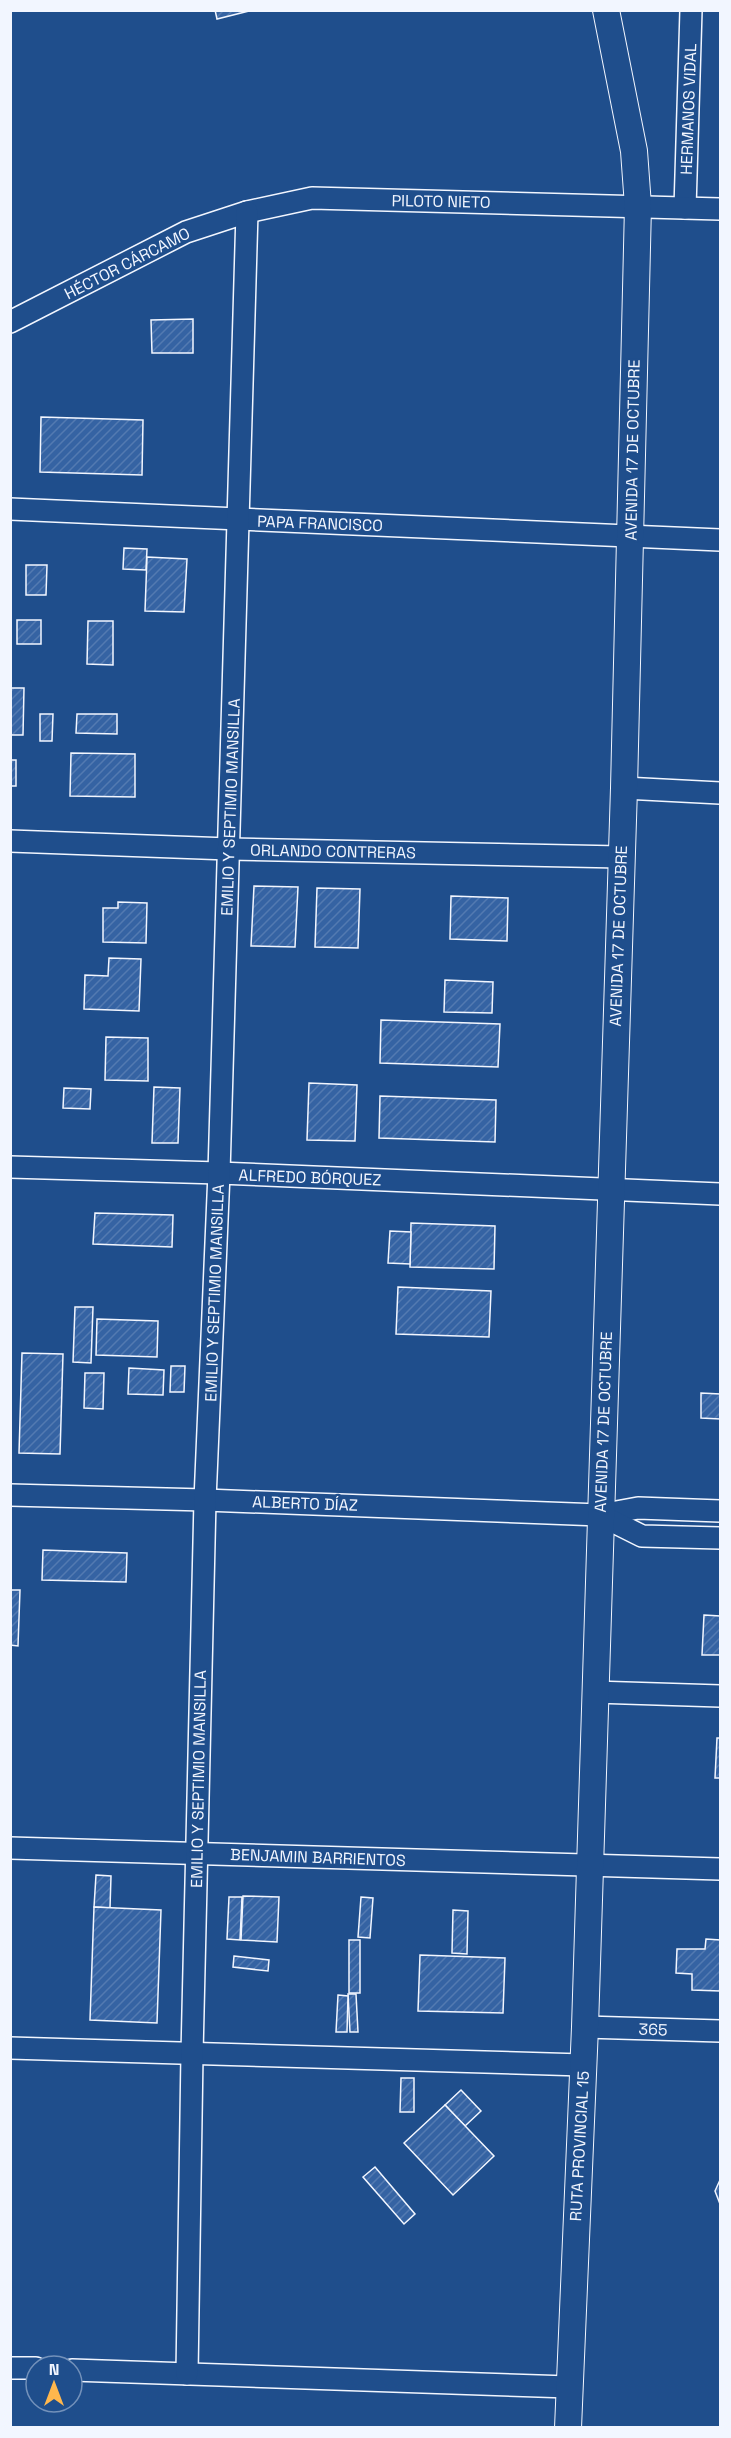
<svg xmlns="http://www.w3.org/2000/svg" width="731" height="2438" font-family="'Space Grotesk',sans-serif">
<defs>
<pattern id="building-hatch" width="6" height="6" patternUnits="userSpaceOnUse" patternTransform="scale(1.5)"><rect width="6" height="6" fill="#3563a3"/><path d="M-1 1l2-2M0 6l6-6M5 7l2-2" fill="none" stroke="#537ab1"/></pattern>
</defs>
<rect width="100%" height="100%" fill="#1f4e8c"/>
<g fill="url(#building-hatch)" stroke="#f2f6ff" stroke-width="1.5">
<polygon points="215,10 253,10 217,19"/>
<polygon points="193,319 193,353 152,353 151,320"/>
<polygon points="41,417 143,420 142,475 40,472"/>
<polygon points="124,548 147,549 146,570 123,569"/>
<polygon points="147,557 187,559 184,612 145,611"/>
<polygon points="26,565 47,565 46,595 26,595"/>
<rect x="17" y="620" width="24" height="24"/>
<polygon points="88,621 113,621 113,665 87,664"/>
<polygon points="10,688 24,688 23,735 10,735"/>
<polygon points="40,714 53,714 52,741 40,741"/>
<polygon points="77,714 117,714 117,734 76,733"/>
<polygon points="71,753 135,754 135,797 70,796"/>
<rect x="10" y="760" width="6" height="26"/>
<polygon points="254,886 298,887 295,947 251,946"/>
<polygon points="317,888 360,889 358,948 315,947"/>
<polygon points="451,896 508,898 507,941 450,939"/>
<polygon points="118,902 147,903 146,943 103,942 103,908 118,908"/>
<polygon points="109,958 141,959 139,1011 84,1009 85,975 108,976"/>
<polygon points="445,980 493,982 492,1013 444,1012"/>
<polygon points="381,1020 500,1024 498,1067 380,1063"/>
<polygon points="106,1037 148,1038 148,1081 105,1080"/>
<polygon points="309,1083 357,1085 355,1141 307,1140"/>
<polygon points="154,1087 180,1088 178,1143 152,1143"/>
<polygon points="64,1088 91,1089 90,1109 63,1108"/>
<polygon points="380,1096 496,1100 495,1142 379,1138"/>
<polygon points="95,1213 173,1215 172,1247 93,1244"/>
<polygon points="411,1223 495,1226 494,1269 410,1267"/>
<polygon points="390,1231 411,1232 410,1264 388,1263"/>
<polygon points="398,1287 491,1291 489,1337 396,1334"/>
<polygon points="75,1307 93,1307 91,1363 73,1362"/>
<polygon points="97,1319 158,1321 157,1357 96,1355"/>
<polygon points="22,1353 63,1354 60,1454 19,1453"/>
<polygon points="171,1366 185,1366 184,1392 170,1392"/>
<polygon points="129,1368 164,1370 163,1395 128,1394"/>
<polygon points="85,1373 104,1373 103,1409 84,1408"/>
<polygon points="701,1393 720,1394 720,1419 701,1418"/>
<polygon points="43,1550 127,1553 126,1582 42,1580"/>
<polygon points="10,1590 20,1590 18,1646 10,1645"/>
<polygon points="704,1615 720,1616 720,1655 702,1655"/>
<polygon points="717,1738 720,1738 720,1778 715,1778"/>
<polygon points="96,1875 111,1876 110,1908 94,1907"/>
<polygon points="243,1896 279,1897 277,1942 241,1940"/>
<polygon points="229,1897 242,1897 240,1940 227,1939"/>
<polygon points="361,1897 373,1898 370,1938 358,1937"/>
<polygon points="94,1907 161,1910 157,2023 90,2020"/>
<polygon points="453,1910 468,1911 467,1954 452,1953"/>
<polygon points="706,1939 720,1940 720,2007 720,1991 692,1990 692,1974 676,1973 677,1949 705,1949"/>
<rect x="349" y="1940" width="11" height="53"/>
<polygon points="420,1955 505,1958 503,2013 418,2011"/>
<polygon points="234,1956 269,1960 268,1971 233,1967"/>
<polygon points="348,1994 356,1994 358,2032 350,2032"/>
<polygon points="338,1995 348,1996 347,2032 336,2032"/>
<polygon points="401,2078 414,2078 414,2112 400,2112"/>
<polygon points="461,2090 481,2111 465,2126 445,2105"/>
<polygon points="445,2105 494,2156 453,2195 404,2143"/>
<polygon points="375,2167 415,2214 404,2224 363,2177"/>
<polygon points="720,2180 720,2204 715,2191"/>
</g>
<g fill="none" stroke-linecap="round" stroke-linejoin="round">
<g stroke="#f2f6ff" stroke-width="24">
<g id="minor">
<polyline points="685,208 691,10"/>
<polyline points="10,322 186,232 247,212 312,198 720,209"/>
<polyline points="10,509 720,540"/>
<polyline points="624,788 720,793"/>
<polyline points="10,841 229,849 621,857"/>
<polyline points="10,1167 219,1173 720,1194"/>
<polyline points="10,1495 205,1500 600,1515 638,1508 720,1511"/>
<polyline points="600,1515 642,1536 720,1538"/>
<polyline points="594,1692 720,1696"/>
<polyline points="10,1848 720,1869"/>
<polyline points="585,2027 720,2031"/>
<polyline points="10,2048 583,2065"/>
<polyline points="10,2368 36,2368"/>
<polyline points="72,2370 569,2387"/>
<polyline points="187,2374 192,2054 205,1500 219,1173 247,212"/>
</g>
</g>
<g stroke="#f2f6ff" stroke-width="28">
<polyline id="major" points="568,2428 585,2027 624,788 638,206 634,151 606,10"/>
</g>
<use href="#minor" stroke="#1f4e8c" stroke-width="21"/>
<use href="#major" stroke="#1f4e8c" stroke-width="26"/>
</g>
<g text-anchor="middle" stroke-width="4.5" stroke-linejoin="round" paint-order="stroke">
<g font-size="16" fill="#f2f6ff" stroke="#1f4e8c">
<text transform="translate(688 109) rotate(-88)" y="6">HERMANOS VIDAL</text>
<text transform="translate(441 201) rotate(1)" y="6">PILOTO NIETO</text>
<text transform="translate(127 263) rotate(-27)" y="6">HÉCTOR CÁRCAMO</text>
<text transform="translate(632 450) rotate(-89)" y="6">AVENIDA 17 DE OCTUBRE</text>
<text transform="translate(320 523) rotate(2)" y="6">PAPA FRANCISCO</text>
<text transform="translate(230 807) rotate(-88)" y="6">EMILIO Y SEPTIMIO MANSILLA</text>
<text transform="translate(333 851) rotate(1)" y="6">ORLANDO CONTRERAS</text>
<text transform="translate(618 936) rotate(-88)" y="6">AVENIDA 17 DE OCTUBRE</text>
<text transform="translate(310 1177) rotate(2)" y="6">ALFREDO BÓRQUEZ</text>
<text transform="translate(214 1293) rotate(-88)" y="6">EMILIO Y SEPTIMIO MANSILLA</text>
<text transform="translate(603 1422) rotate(-88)" y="6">AVENIDA 17 DE OCTUBRE</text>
<text transform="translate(305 1503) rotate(2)" y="6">ALBERTO DÍAZ</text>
<text transform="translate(198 1779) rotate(-89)" y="6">EMILIO Y SEPTIMIO MANSILLA</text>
<text transform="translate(318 1857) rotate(2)" y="6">BENJAMIN BARRIENTOS</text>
<text transform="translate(653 2029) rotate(2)" y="6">365</text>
<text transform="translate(579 2146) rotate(-87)" y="6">RUTA PROVINCIAL 15</text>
</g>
</g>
<rect width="731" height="2438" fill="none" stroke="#f2f6ff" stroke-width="24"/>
<g transform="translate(54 2384)"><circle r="28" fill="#1f4e8c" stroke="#7391ba" stroke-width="1.5"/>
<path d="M0-4.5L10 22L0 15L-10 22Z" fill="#ffb74d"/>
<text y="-9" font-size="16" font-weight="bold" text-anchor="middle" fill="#f2f6ff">N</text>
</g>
</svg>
